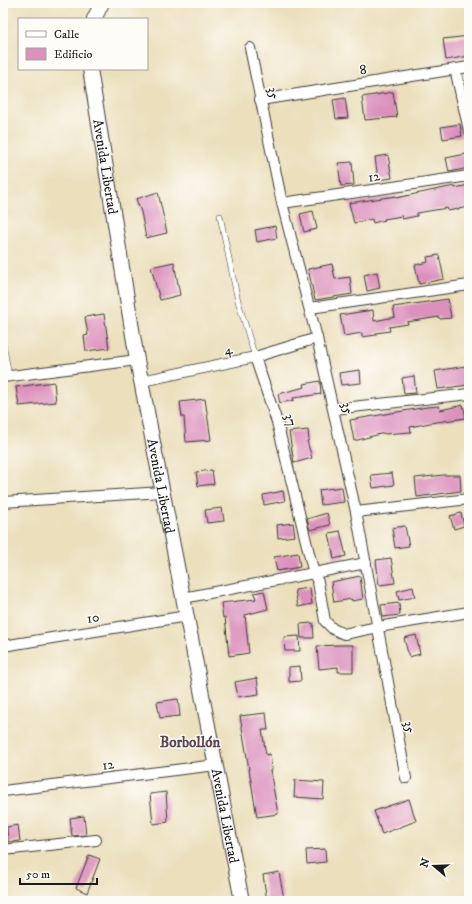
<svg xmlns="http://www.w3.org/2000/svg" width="472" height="904" font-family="'IM FELL DW Pica',serif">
<rect width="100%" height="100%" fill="#fdfcf7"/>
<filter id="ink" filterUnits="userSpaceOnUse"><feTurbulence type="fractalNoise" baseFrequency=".025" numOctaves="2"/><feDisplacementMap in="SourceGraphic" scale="8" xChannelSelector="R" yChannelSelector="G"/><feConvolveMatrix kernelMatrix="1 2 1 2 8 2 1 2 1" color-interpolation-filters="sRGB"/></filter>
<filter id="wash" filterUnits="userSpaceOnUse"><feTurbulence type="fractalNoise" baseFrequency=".012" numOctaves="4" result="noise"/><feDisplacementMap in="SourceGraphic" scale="16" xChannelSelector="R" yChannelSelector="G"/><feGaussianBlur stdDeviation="0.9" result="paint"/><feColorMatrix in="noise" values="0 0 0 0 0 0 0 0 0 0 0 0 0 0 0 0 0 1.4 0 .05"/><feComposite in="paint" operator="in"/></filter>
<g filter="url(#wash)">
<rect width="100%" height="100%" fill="#ebdfbc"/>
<g id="blocks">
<g fill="#dc91bd">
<polygon points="469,36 469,56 446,60 443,39"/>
<polygon points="393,92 397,117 365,120 362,97"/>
<polygon points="345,98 348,118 336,119 333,100"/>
<polygon points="460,124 462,136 443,139 441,127"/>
<polygon points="466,154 469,168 449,172 446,158"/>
<polygon points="388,155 392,178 378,180 375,157"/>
<polygon points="352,162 354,185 341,186 338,163"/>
<polygon points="469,185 469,207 448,211 447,208 417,213 417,216 402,219 402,216 384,219 385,220 373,223 372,219 354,223 349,203 396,196 396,198 454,186 455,188"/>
<polygon points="158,192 167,233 146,238 141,212 136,199"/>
<polygon points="313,211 317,229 304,232 300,214"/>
<polygon points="275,226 277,238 257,242 255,230"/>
<polygon points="439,255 444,279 419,284 415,265 428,262 427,257"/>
<polygon points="174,262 180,295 160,300 151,267"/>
<polygon points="332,264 335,279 350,277 352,294 315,300 308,269"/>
<polygon points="377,272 380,288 367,291 364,275"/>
<polygon points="448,299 451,318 440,319 439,317 407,322 408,324 389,327 390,331 376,333 376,335 362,337 362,333 344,336 340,315 373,310 374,321 395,317 393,307"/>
<polygon points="104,314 109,348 86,351 84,336 88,335 85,317"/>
<polygon points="466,366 468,385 438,389 435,371"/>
<polygon points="360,370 361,383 341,385 339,373"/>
<polygon points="414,376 416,393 404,394 402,378"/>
<polygon points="320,381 321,394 293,398 294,400 280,403 278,394 305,387 304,384"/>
<polygon points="54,382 56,402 19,406 16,387"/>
<polygon points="205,399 211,440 186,442 184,417 182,417 180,402"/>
<polygon points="463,405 466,418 430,423 410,427 411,432 385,434 384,433 354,441 350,420 427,407 439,406 440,410"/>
<polygon points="308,430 309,440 307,441 312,458 294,463 289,432"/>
<polygon points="212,470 214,484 198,486 196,472"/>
<polygon points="392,473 394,485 373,488 371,475"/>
<polygon points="444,475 460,475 461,491 417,497 415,478"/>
<polygon points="342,487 344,502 321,505 319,490"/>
<polygon points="283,491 285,501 264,505 263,495"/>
<polygon points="222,508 224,521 207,523 205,510"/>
<polygon points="327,513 330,525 310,530 307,519"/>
<polygon points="461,513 464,526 454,529 450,516"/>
<polygon points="293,523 295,536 278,538 277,525"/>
<polygon points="405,526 409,546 395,548 392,528"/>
<polygon points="340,531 346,556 334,559 329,533"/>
<polygon points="298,553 300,567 277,571 274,557"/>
<polygon points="391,558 395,583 379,585 376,560"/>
<polygon points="360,576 363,599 352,601 352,599 334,602 331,582"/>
<polygon points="413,587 415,597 399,600 397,591"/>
<polygon points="310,588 312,604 298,607 295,590"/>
<polygon points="264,591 268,609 245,615 249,653 229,656 225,617 223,618 221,603 256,599 254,593"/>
<polygon points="399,603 400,615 383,617 381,605"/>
<polygon points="313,623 314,638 301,638 300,624"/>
<polygon points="416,635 420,654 409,657 404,638"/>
<polygon points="299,636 300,651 285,651 284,637"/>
<polygon points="339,645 353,645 353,672 338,672 338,667 319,669 317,646"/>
<polygon points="300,666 301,681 289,682 289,667"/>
<polygon points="257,678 259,694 238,697 235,682"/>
<polygon points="178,699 180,716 160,718 157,702"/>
<polygon points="266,713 268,730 262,730 266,755 270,754 272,770 270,770 278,814 257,817 240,716"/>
<polygon points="295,780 324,782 323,799 294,797"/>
<polygon points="166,792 168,822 153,824 150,794"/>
<polygon points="409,799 416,821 382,834 374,811"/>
<polygon points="84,816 86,835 72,836 70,818"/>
<polygon points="18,825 20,841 8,842 7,827"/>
<polygon points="325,849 326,862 307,864 306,850"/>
<polygon points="89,855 100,859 87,893 76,888"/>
<polygon points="279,872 284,899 267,901 263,875"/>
</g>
</g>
</g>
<g filter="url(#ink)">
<use href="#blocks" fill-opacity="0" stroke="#3b3934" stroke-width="1"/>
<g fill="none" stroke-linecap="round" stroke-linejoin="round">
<g stroke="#3b3934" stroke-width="6">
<g id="service">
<polyline points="220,216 238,301 255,357"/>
<polyline points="3,343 9,376"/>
</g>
</g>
<g stroke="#3b3934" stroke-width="12">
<g id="minor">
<polyline points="250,48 282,203 317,338 356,512 406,778"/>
<polyline points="455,69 469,130"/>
<polyline points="260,100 469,67"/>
<polyline points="282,203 469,176"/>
<polyline points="310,308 469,285"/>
<polyline points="255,357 277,422 314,574 318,582 325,621 333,629 344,634 378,627 469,612"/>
<polyline points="3,377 137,360"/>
<polyline points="142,381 255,357 317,338"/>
<polyline points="334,409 469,394"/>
<polyline points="3,502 163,492"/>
<polyline points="356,512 469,499"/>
<polyline points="183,598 366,563"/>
<polyline points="3,646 187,616"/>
<polyline points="3,791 216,765"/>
<polyline points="3,850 96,840"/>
</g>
</g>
<g stroke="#3b3934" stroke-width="16">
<g id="secondary">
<polyline points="94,19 102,3"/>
<path id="s1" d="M90,69L137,360L242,901"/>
</g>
</g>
<use href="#service" stroke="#fff" stroke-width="5"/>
<use href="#minor" stroke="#fff" stroke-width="10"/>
<use href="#secondary" stroke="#fff" stroke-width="14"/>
</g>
</g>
<g text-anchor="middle" stroke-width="3" stroke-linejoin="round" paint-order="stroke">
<g font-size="14" fill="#1c1c1c" stroke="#fdfcf7">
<text transform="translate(363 69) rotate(-9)" y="5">8</text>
<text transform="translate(274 93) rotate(79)" y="5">35</text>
<text dy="5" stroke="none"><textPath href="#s1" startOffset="99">Avenida Libertad</textPath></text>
<text transform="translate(374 176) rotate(-8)" y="5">12</text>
<text transform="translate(228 349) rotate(-12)" y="5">4</text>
<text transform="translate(348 408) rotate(77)" y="5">35</text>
<text transform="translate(291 420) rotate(74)" y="5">37</text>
<text dy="5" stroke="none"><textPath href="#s1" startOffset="423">Avenida Libertad</textPath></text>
<text transform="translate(93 617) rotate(-9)" y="5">10</text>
<text transform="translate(410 727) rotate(79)" y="5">35</text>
<text transform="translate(108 764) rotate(-7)" y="5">12</text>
<text dy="5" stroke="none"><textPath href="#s1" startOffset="759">Avenida Libertad</textPath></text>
</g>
<g font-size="15" font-weight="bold" fill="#5f4554" stroke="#fdfcf7">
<text x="190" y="747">Borbollón</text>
</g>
</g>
<rect width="472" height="904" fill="none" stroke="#fdfcf7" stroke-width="16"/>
<rect x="18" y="18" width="130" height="52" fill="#fdfcf7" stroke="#a3a29f"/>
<rect x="26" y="31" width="20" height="6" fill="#ffffff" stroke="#a3a29f"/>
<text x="54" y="38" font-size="12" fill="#1c1c1c">Calle</text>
<rect x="26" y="48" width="20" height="12" fill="#dc91bd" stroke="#a3a29f"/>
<text x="54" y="58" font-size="12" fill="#1c1c1c">Edificio</text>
<g transform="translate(434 866) rotate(289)" stroke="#fdfcf7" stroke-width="3" paint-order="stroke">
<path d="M0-3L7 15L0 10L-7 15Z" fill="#1c1c1c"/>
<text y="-6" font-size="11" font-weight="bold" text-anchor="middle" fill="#1c1c1c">N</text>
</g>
<path d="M20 878v6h77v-6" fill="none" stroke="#1c1c1c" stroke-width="2"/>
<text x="26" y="878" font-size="12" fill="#1c1c1c" stroke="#fdfcf7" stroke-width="3" paint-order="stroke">50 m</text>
</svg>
